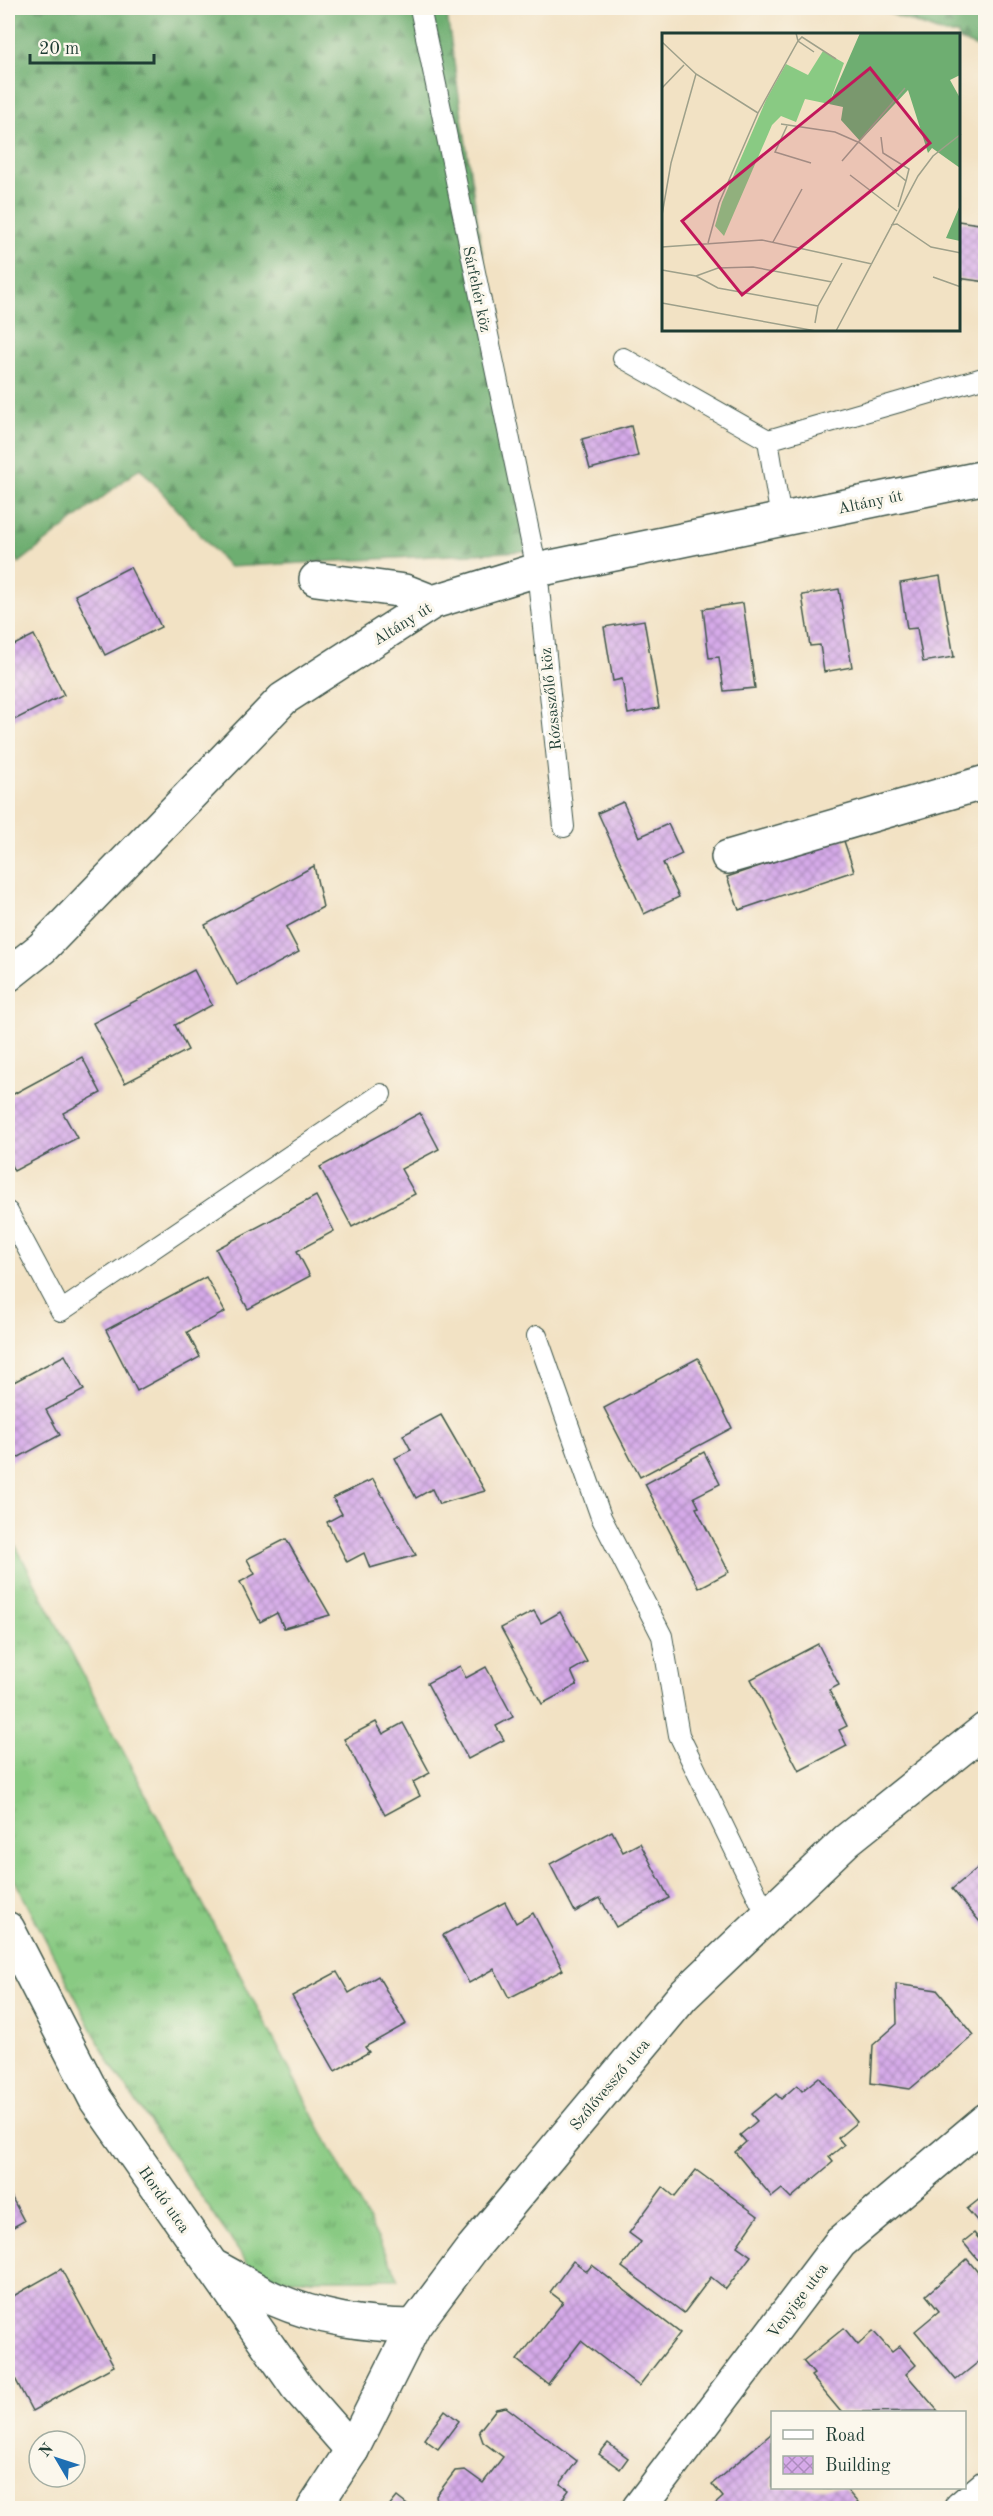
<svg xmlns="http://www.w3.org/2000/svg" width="993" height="2516" font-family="'Old Standard TT',serif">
<defs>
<pattern id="grass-tufts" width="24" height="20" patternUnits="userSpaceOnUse" patternTransform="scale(1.5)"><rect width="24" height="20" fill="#89ca83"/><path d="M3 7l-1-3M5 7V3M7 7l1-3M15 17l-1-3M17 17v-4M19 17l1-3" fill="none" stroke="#6fa56c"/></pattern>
<pattern id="forest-firs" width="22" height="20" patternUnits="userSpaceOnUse" patternTransform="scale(1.5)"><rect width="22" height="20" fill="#6eae71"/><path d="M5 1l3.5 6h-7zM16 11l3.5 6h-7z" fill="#5a8f5e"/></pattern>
<pattern id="building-cross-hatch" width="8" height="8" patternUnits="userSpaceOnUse" patternTransform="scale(1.5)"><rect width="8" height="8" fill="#d6aae9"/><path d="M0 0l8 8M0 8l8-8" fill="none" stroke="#ad8cbe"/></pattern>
</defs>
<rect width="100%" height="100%" fill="#fbf7ec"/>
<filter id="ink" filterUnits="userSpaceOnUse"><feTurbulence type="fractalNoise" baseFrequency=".0167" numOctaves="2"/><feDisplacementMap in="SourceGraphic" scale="12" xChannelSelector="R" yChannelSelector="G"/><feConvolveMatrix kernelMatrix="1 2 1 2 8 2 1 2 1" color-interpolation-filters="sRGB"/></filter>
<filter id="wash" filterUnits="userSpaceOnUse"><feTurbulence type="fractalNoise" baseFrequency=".008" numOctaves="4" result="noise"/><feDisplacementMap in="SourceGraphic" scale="24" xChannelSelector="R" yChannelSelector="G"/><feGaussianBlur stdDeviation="1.35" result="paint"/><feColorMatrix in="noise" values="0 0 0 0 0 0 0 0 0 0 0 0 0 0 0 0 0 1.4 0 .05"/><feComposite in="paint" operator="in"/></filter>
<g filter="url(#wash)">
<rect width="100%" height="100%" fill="#f2e2c4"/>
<polygon fill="url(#grass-tufts)" stroke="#54845c" stroke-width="1.5" points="8,1531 399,2279 258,2279 110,2064 8,1867"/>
<g fill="url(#forest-firs)" stroke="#467652" stroke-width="1.5">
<polygon points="8,8 446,8 526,551 229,567 140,468 19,563 8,545"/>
<polygon points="875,8 985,8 985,50 959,40 958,34 945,34"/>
</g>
<g id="blocks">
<g fill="url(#building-cross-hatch)">
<polygon points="958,221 986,225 986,282 958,278"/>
<polygon points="631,426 638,456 590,469 582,439"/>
<polygon points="130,567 161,627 105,655 75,595"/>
<polygon points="940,576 954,657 923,662 917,628 907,629 900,583"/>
<polygon points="839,589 852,667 824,672 820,645 810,646 802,595"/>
<polygon points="743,603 755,688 724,691 719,657 709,658 703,609"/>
<polygon points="644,620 659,708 628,714 622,679 613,681 604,627"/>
<polygon points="34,635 64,695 8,723 8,648"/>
<polygon points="623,802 639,837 668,824 682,854 663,863 679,897 644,914 598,813"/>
<polygon points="843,838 854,871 739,910 727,877"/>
<polygon points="314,866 323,907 286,927 299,952 237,985 205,925"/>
<polygon points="194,970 212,1005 175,1025 188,1050 125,1083 93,1023"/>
<polygon points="82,1057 101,1093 63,1113 77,1138 14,1171 8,1159 8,1097"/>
<polygon points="420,1113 439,1149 401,1169 415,1194 352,1227 320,1167"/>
<polygon points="316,1196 334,1231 297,1251 310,1276 248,1309 216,1249"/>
<polygon points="206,1277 225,1312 187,1332 200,1357 137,1391 106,1330"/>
<polygon points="65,1355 84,1390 46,1410 60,1435 8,1463 8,1385"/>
<polygon points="698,1358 732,1428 640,1477 604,1408"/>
<polygon points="441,1415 485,1491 439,1504 432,1489 416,1498 395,1458 411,1450 403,1435"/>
<polygon points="704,1452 720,1484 694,1497 699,1507 696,1508 729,1572 699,1588 645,1484"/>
<polygon points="373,1479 416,1555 370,1568 364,1553 347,1562 327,1522 342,1514 333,1498"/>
<polygon points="286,1539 330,1615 284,1628 277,1613 260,1622 240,1582 255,1574 247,1559"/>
<polygon points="534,1611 541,1623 560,1612 587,1662 571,1671 577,1685 542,1704 501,1628"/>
<polygon points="818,1644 839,1685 829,1690 847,1726 839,1730 847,1746 799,1771 751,1679"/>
<polygon points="460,1666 466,1678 486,1667 513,1717 496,1726 504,1740 468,1759 427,1683"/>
<polygon points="376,1722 383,1734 403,1723 430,1773 413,1782 420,1796 385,1815 344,1739"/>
<polygon points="612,1831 623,1852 640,1843 669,1898 616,1927 600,1898 575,1912 550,1864"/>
<polygon points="986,1861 986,1929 952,1889"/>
<polygon points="505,1902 516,1923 533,1913 563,1970 509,1998 494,1969 469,1983 443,1935"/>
<polygon points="337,1972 349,1993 378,1976 406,2024 365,2047 369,2052 335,2071 292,1996"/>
<polygon points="896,1984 937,1990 974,2035 910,2089 871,2083 873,2045 897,2024"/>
<polygon points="819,2077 857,2122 838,2138 844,2145 829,2157 833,2162 791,2198 782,2189 772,2197 735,2152 746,2142 740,2135 757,2121 751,2114 776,2094 781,2099 797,2085 802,2091"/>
<polygon points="696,2170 758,2216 737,2246 751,2256 726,2289 711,2277 684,2313 622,2267 641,2242 629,2233 663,2187 675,2197"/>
<polygon points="8,2190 24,2221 8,2230"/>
<polygon points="986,2194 986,2231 967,2209"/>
<polygon points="974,2233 986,2247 986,2264 983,2266 963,2242"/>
<polygon points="967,2259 986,2282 986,2356 956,2380 915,2331 939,2311 926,2295"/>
<polygon points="573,2261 587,2271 592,2265 680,2333 639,2386 581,2341 548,2384 517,2360 563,2302 550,2292"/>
<polygon points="61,2269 114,2366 32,2411 8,2365 8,2299"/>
<polygon points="844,2328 858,2345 873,2331 892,2352 900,2346 916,2365 906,2374 938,2411 841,2412 811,2376 814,2374 803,2361"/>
<polygon points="506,2407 577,2461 560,2484 569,2490 556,2508 439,2508 436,2496 455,2471 465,2470 483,2483 503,2457 483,2442 479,2431 496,2409"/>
<polygon points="445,2410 459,2421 438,2449 424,2439"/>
<polygon points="772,2433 772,2488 845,2488 858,2503 851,2508 711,2508 723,2497 712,2484"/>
<polygon points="608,2443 628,2458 620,2469 599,2454"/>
<polygon points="397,2497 411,2508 388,2508"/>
</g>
</g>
</g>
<g filter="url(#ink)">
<use href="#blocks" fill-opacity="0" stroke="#3f564a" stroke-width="1.5"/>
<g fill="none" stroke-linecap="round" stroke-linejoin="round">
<g stroke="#3f564a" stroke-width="22">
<g id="lane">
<polyline points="420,8 537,570 564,827"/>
<polyline points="623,358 768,440 986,377"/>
<polyline points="768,440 781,519"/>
<polyline points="8,1212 61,1311 381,1094"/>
<polyline points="537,1336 601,1517 662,1636 679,1735 767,1916"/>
</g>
</g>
<g stroke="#3f564a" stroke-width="36">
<g id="street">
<polyline points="316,579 405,591 433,602"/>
<polyline points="728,857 986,782"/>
<polyline points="8,975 42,948 283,699 433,602 537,570 986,477"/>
<polyline points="8,1929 96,2100 297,2387 352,2450"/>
<path d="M217,2268C236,2278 255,2290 274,2299C320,2319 364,2325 414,2326"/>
<polyline points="314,2508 352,2450 414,2326 471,2250 683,1996 847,1840 986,1729"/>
<polyline points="639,2508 840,2243 986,2120"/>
<polyline points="961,2508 986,2487"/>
</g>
</g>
<use href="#lane" stroke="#fff" stroke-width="20"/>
<use href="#street" stroke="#fff" stroke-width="33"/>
</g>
</g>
<g text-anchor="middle" stroke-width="6" stroke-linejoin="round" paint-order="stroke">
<g font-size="16" fill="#1f3d34" stroke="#fbf7ec">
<text transform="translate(478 289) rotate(78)" y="6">Sárfehér köz</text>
<text transform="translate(870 501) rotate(-12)" y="6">Altány út</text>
<text transform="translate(402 623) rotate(-32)" y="6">Altány út</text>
<text transform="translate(550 699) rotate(-96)" y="6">Rózsaszőlő köz</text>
<text transform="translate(609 2084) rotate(-50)" y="6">Szőlővessző utca</text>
<text transform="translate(165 2199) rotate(55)" y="6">Hordó utca</text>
<text transform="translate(797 2300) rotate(-53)" y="6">Venyige utca</text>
</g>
</g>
<g transform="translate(662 33)">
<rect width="298" height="298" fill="#f2e2c4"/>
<path d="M161,18L182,30L167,71L143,66L134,89L119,83L110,92L62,203L53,193L60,169L104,67L124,31L146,42Z" fill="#89ca83"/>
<path d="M198,0H298V42L288,47L298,65V135L270,115L266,120L246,57L198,108L179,87L181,74L167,71ZM298,172V208L284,205Z" fill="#6eae71"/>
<path fill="none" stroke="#9ea08a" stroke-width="1.5" d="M134,0L136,8L152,19M0,9L34,41L96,80M0,55L22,32M119,91L173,99L198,110L244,148L236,174M125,93L113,119L149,130M219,104L221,120L247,136L244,148M180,128L243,55M188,142L235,178M0,182L9,130L34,41M229,192L235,191L269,214L299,220M111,209L140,156M46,210L57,170L96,80L136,8L140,4L174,26M0,214L100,207L210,231M0,237L34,243L56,255L156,273M34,243L56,235L91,234L170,249M271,244L299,254M0,270L154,298M153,290L156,273L180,230M174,298L256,143L271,123L299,101"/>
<path fill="#c2185b" fill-opacity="0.15" stroke="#c2185b" stroke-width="3" d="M208,35L268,110L80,262L20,188Z"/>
<rect width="298" height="298" fill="none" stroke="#1f3d34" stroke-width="3"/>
</g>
<rect width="993" height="2516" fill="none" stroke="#fbf7ec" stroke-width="30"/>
<rect x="771" y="2411" width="195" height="78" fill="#fbf7ec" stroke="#a3ada2" stroke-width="1.5"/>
<rect x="783" y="2430" width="30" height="9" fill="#ffffff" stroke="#a3ada2" stroke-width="1.5"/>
<text x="825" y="2441" font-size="18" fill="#1f3d34">Road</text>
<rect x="783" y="2456" width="30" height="18" fill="url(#building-cross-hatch)" stroke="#a3ada2" stroke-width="1.5"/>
<text x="825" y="2471" font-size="18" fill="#1f3d34">Building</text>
<g transform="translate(57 2459) rotate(309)"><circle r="28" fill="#fbf7ec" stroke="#a3ada2" stroke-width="1.5"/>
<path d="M0-4.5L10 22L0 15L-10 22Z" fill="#1f6fb2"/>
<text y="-9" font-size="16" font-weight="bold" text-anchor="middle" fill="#1f3d34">N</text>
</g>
<path d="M30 54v9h124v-9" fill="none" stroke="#1f3d34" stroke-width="3"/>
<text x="39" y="54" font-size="18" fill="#1f3d34" stroke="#fbf7ec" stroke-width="4.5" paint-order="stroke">20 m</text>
</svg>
